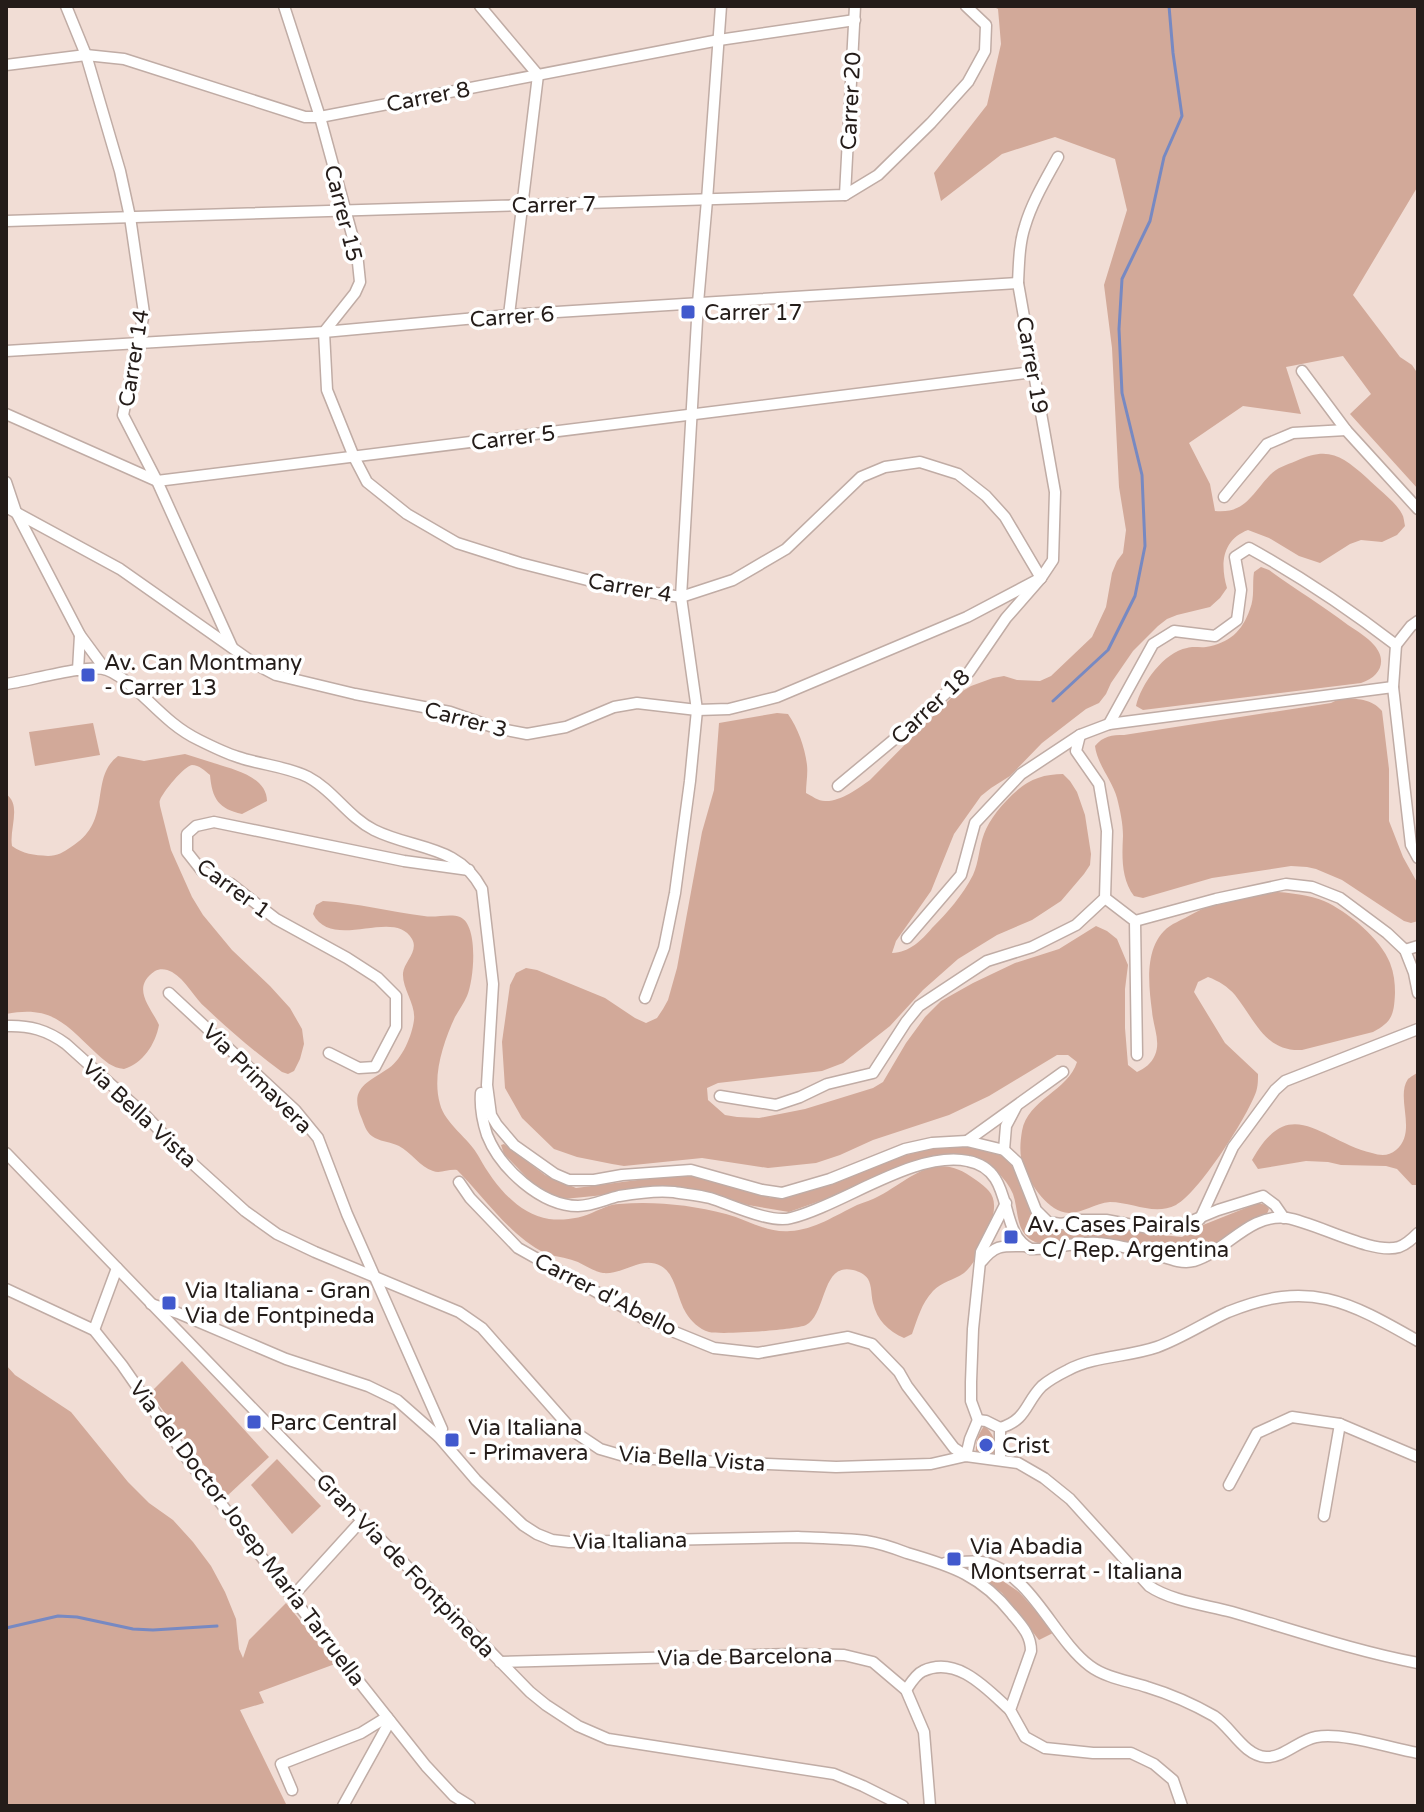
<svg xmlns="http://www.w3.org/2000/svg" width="1424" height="1812" font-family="'Varela Round',sans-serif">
<rect width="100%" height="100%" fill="#f1ddd5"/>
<g fill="#d2a999">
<path d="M992,6H1418V186L1353,295L1400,357L1412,365L1418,374V489L1350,414L1371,394L1343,356L1286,367L1301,414L1243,406L1189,443L1210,484L1215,511C1245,514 1252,494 1269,476C1276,468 1286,465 1296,461C1329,446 1342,456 1367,478C1377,488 1396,502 1402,514C1404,517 1404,522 1405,526L1397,535L1382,542L1361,540L1350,544L1320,563L1299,556L1269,538L1248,530C1222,540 1220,564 1227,588L1220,598L1210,607L1177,615L1167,619L1158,626L1133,651L1111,683L1106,694L1099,703L1086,709L1042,743L1010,776L991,788L981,796L954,834L931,891L896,941L892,953C910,952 921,941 932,928C948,912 962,896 973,875C979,862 979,847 984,834C991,814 1018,784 1038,778C1046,775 1055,774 1063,774L1070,781L1077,792L1085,815L1091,854L1090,865L1084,874L1061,901L1032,920L997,935L958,959L923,990L890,1026L843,1063L822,1071L718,1083L707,1088L708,1100L725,1115L737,1117L759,1118L805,1109L873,1088L883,1082L906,1043L925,1017L941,1001L973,983L1015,963L1059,949L1096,926L1107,931L1117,939L1128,965L1125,989V1028L1128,1065L1137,1072C1145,1068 1151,1064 1155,1055C1161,1041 1153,1026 1152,1011C1148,982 1144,941 1173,924C1192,915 1226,894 1246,892C1267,890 1305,893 1324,901C1347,911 1381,939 1390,963C1394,973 1395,983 1395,993C1394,1015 1392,1022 1373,1032L1302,1050C1265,1052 1255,1020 1235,995C1228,987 1219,981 1208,977L1198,982L1194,992L1225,1043L1258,1074C1258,1082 1258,1089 1254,1097C1243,1123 1199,1192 1176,1205C1154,1216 1132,1202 1110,1202C1095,1203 1083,1213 1069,1213C1048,1212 1031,1185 1024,1168C1019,1157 1020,1143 1022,1131C1028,1099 1068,1091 1077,1062L1068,1055H1057L989,1096L949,1115L873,1140L840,1155L816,1163L768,1168L702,1158L624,1166L612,1164L577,1157L554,1149L522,1118L505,1088L502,1042L510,985L516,973L526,968L537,970L605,998L635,1018L646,1023L657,1018L663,1009L668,1000L677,968L702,832L714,790L719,723L777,713L788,714C798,728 805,748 807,765C808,774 806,784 806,793C812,796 818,801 825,801C840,802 859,788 870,780L951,698L971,686L993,678L1004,676L1017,680L1040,681L1051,676L1092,637L1106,607L1112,573L1117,561L1123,553L1126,530L1119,487L1112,348L1104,285L1127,210L1115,159L1055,137L1002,154L941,201L934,173L987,105L1001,44L998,9Z"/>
<path d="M1261,567L1269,570C1295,589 1323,606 1348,625C1357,631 1367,637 1374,645C1388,661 1380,677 1361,683L1143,710L1136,706C1141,684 1164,652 1187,648C1193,646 1200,648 1206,647C1229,643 1242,632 1250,609C1255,597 1252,584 1254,572Z"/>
<path d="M1341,698C1357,699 1371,698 1382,711L1389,769V821L1403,857L1418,884V921L1411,923L1404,921L1342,880L1316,869L1307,867L1291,866L1212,878L1143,898L1134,896C1121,879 1122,856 1123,836C1123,823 1120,810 1117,798C1112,780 1097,764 1095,746C1103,736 1112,735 1124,735L1331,703Z"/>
<polygon points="93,723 100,755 35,766 29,732"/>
<path d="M185,754C196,757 206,761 217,764C235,770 267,777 267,801L242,814C219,809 212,799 210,775C205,771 199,765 192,765C184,766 163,792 160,800C159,802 160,804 160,806L171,850L192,897L203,915L232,950L270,986L290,1008L302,1029L304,1044L300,1059L294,1071L288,1074L282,1072C255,1052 230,1031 206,1008C194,998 186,980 172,972C167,969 160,968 155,971C130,988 151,1007 159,1025C155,1045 143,1063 124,1069C112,1068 105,1061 96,1053C65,1024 52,1005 6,1014V794C22,805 9,829 12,846C23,854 34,855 48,856C57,856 64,852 71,847C114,821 88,779 118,756L144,761Z"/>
<path d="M323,901C357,903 391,912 424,916C436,918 450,913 460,917C479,925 474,980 467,996C464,1003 459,1010 455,1017C443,1043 432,1076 440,1104C445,1124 469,1138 479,1157C494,1184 517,1214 549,1219C565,1221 582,1218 596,1211C604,1208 610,1204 619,1204C655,1201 691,1205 726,1214C748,1220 767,1233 790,1231C814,1230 836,1215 857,1205C864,1202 872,1200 879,1196C914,1177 936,1149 976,1180C987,1188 995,1194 994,1208C993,1226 978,1262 964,1273C954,1280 941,1282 933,1291C921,1304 918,1318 912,1334L904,1338C888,1331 877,1320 873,1303C871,1296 872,1286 868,1279C865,1274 858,1271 853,1270C821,1262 827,1314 806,1325C795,1330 722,1335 709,1332C699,1329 691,1321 686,1313C677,1299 676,1274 661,1266C642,1255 623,1275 603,1273C592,1271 584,1264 575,1261C565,1257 555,1257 545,1253C511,1237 483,1196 457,1170C448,1169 440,1174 433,1171C420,1167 411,1152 399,1146C391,1142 383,1142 375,1138C367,1134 365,1127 362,1119C348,1088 367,1083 389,1068C402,1059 412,1036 414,1020C416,1004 402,989 403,973C404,962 419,951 412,939C394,907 333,952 313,914L316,905Z"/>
<path d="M1418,1072V1185H1412L1397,1169L1386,1166L1341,1165L1328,1162L1306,1161L1258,1169L1252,1160C1290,1091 1321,1141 1372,1153C1381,1156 1389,1156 1396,1150C1418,1132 1395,1098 1408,1079C1409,1078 1417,1073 1418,1072Z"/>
<path d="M504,1144L545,1175L576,1188L653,1178L688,1175L772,1198H787L906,1155L930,1149L958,1146L983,1148L1000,1155L1013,1163L1034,1215L1046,1227L1066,1230L1076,1227L1113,1225L1142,1233L1182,1237L1203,1225L1258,1203L1266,1205L1269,1209L1266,1216C1236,1221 1219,1250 1191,1255C1179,1258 1168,1249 1156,1247C1139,1244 1105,1238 1089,1238C1072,1239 1051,1250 1035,1242C1015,1233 1019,1211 1013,1194C1007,1179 989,1162 974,1157C967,1154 957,1156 949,1155L789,1212L748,1205L712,1195H604L554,1200L538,1189L504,1154L501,1145Z"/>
<polygon points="182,1361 269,1457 227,1496 150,1393"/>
<polygon points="6,1365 15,1375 71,1412 128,1482 149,1503 173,1520 193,1542 211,1566 225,1592 236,1619 239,1649 243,1658 249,1640 286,1603 335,1664 259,1692 264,1703 240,1710 287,1806 6,1806"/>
<path d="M984,1426C993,1432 997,1444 996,1454L976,1453C975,1442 978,1435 984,1426Z"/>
<polygon points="277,1459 321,1506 292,1534 251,1485"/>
<polygon points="976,1565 994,1575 1019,1592 1055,1632 1039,1640 1002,1593 971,1569"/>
</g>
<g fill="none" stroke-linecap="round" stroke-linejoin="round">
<g stroke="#7789c2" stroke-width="3">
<polyline points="1053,701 1108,650 1135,596 1145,546 1142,475 1122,393 1119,329 1122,279 1150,221 1164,157 1182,116 1173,53 1169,6"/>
<polyline points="6,1628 58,1616 77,1617 133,1629 153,1630 217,1626"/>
</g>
<g stroke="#c0aca5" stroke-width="13">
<g id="street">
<polyline points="66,6 86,55 120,171 130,217 144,313 123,415 157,481 232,647"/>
<polyline points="284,6 320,117 357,253 360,282 355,293 324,332 327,390 354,457 367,482 407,514 457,543 520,563 611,586 681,597 733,580 786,549 861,477 885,467 920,462 958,474 986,496 1005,517 1041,578"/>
<polyline points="480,6 538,75 509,315"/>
<polyline points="6,65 86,55 124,59 305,117 320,117 719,40 855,20"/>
<polyline points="845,195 855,6"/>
<polyline points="6,221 845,195 878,175 931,123 968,82 985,51 986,25 966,6"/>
<polyline points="6,351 324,332 509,315 1018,283"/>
<polyline points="1302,371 1346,430 1418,509"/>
<polyline points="6,414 157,481 1033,372"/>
<polyline points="6,482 16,512 80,635 105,669"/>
<polyline points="1224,497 1267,444 1293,433 1346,430"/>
<polyline points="6,507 120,569 255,664 276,675 355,694 450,712 496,728 527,734 566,727 614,707 637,703 697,710 729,709 777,697 967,617 1041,578"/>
<polyline points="1396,645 1393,687 1411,845 1418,858"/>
<polyline points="1396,645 1411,626 1418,621"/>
<polyline points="78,670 80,635"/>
<path d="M6,684C29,681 89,663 107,670C121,675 131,686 142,695C160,712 176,729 199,740C211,746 225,753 238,757C261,765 286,766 308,777C333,790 348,817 374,830C414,850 458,844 482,889L493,984L487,1085L491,1115L497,1125L514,1145L555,1174L569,1180H594L622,1175L691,1170L762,1190L782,1193L830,1179L905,1149L932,1143L967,1141L1004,1150L1017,1162L1036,1210L1048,1222L1061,1224L1082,1220H1106L1154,1229L1177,1227L1218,1210L1263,1196L1275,1205L1284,1218"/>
<path d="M1109,724L1153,644L1174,631L1215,636L1237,620L1241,590L1235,557L1249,548C1300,576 1349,609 1396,645"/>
<path d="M838,786L909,727L969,672L1006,618L1041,578L1053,560L1055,492L1018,283C1019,264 1019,244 1025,226C1032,202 1046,179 1058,157"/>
<polyline points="1105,898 1135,921 1137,1055"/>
<polyline points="1135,921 1216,899 1286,884 1312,887 1340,898 1387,933 1405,950 1414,973 1418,993"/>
<polyline points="907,938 961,875 975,823 1021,774 1080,735 1109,724 1393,687"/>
<polyline points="1405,950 1418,946"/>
<polyline points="169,993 295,1110 318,1138 347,1214 442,1429 439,1437"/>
<polyline points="645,998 664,948 675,893 690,781 697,710 681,597 698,303 707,200 721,6"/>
<path d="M6,1026C29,1025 47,1030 66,1044L144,1114L182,1154L245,1211L277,1234L315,1252L459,1312L482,1328L573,1431L600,1449L631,1458L836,1467L931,1464L966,1456L1018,1463L1044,1478L1070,1499L1149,1586C1171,1601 1206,1605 1232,1612C1294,1630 1355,1651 1418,1663"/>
<polyline points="329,1053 359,1068 375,1067 396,1027 396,996 378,978 347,958 276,919 231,884 202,871 187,852 187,834 196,826 214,822 404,861 469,870"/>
<path d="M481,1093C480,1106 483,1123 487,1135C500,1168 541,1206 578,1206C592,1206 606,1199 619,1196C636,1193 657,1190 674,1192C685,1194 698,1195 710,1198C730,1204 771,1224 791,1218C843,1205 915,1150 968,1161C1017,1170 996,1233 1031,1249C1053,1250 1077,1241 1098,1243C1113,1244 1132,1249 1147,1252C1162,1255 1178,1265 1194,1261C1227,1251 1249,1213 1287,1218C1317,1223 1372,1255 1399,1247C1407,1244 1412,1239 1418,1233"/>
<polyline points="720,1096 776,1105 800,1097 827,1084 873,1073 906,1022 919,1006 987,961 1032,947 1076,925 1105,898 1107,831 1099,784 1076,751 1080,735"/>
<polyline points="967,1141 1063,1072"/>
<polyline points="1004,1150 1006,1126 1016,1107"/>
<polyline points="6,1153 260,1416 530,1692 546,1705 578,1726 608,1739 834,1774 863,1786 903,1806"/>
<polyline points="459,1182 470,1198 518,1248 650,1322 714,1348 758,1353 848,1337 872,1344 899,1372 907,1386 954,1448 966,1456 970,1439 978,1420 986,1421 1000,1428 1000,1460"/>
<polyline points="1200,1219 1233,1147 1275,1090 1285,1081 1418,1029"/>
<path d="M982,1261C996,1244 1003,1246 1024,1246"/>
<polyline points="6,1289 94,1330 122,1365 188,1460 292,1597 426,1766 454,1796 470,1806"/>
<path d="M151,1304L178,1313L286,1359L368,1386L397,1400L439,1437L476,1480L523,1525L537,1534L552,1540L569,1542L798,1537C820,1538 843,1538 866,1541C880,1543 894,1548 907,1553C952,1566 982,1576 1012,1614C1022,1626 1031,1635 1031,1651L1010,1710L1025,1737L1045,1748L1093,1753H1131L1154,1764L1173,1780L1182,1806"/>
<polyline points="94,1330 117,1268"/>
<polyline points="978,1420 971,1401 971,1382 973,1329 981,1252 1006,1203"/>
<path d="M1000,1428C1027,1420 1025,1403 1042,1386C1049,1380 1060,1374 1068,1370C1094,1356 1128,1357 1157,1347C1182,1338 1204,1323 1228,1312C1309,1279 1348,1301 1418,1341"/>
<polyline points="1229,1485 1257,1433 1292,1417 1340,1424 1418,1457"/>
<polyline points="1324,1516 1340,1424"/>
<path d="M945,1563C958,1563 974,1559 987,1563C1033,1577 1054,1639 1090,1666C1106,1678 1129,1681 1147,1687C1170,1694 1193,1704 1214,1716C1231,1727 1244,1756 1266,1757C1283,1758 1299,1740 1316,1737C1344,1732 1389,1748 1418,1753"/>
<polyline points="292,1597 362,1520"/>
<polyline points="500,1662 793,1654 844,1655 873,1662 906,1690 924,1732 930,1806"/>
<path d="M906,1690C910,1684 916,1674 923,1671C957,1655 987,1689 1010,1710"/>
<polyline points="292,1790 281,1764 361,1733 387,1717"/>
<polyline points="343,1806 390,1721"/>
</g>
</g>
<use href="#street" stroke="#fff" stroke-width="10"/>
</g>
<g fill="#4159cd" stroke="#fff" stroke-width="3">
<rect x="680" y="304" width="16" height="16" rx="4"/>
<rect x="80" y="667" width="16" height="16" rx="4"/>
<rect x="1003" y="1229" width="16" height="16" rx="4"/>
<rect x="161" y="1295" width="16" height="16" rx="4"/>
<rect x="246" y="1414" width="16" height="16" rx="4"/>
<rect x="444" y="1432" width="16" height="16" rx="4"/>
<circle cx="986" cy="1445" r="8"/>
<rect x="946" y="1551" width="16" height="16" rx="4"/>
</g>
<g text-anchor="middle" stroke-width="7" stroke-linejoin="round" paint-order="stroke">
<g font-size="22" fill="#241c19" stroke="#fff">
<text transform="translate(428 96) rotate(-11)" y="8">Carrer 8</text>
<text transform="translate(850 101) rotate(-87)" y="8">Carrer 20</text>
<text transform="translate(554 204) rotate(-1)" y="8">Carrer 7</text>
<text transform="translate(344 213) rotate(76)" y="8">Carrer 15</text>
<text transform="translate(512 316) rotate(-4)" y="8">Carrer 6</text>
<text transform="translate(133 358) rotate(-81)" y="8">Carrer 14</text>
<text transform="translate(1033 365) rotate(80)" y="8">Carrer 19</text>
<text transform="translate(513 437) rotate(-7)" y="8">Carrer 5</text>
<text transform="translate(630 587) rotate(10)" y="8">Carrer 4</text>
<text transform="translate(930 706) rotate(-43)" y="8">Carrer 18</text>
<text transform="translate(466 719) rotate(15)" y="8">Carrer 3</text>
<text transform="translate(234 888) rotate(36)" y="8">Carrer 1</text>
<text transform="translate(258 1078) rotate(45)" y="8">Via Primavera</text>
<text transform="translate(140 1113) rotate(43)" y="8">Via Bella Vista</text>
<text transform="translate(606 1294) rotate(27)" y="8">Carrer d'Abello</text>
<text transform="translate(692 1458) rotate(4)" y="8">Via Bella Vista</text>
<text transform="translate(248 1533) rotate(53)" y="8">Via del Doctor Josep Maria Tarruella</text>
<text transform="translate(630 1540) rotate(-1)" y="8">Via Italiana</text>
<text transform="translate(406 1565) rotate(46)" y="8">Gran Via de Fontpineda</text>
<text transform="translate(745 1656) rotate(-1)" y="8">Via de Barcelona</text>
</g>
<g font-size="22" fill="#241c19" stroke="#fff" text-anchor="start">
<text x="704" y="320">Carrer 17</text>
<text x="104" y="670">Av. Can Montmany<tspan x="104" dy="25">- Carrer 13</tspan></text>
<text x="1027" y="1232">Av. Cases Pairals<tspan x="1027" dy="25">- C/ Rep. Argentina</tspan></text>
<text x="185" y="1298">Via Italiana - Gran<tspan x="185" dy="25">Via de Fontpineda</tspan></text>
<text x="270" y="1430">Parc Central</text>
<text x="468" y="1435">Via Italiana<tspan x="468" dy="25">- Primavera</tspan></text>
<text x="1002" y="1453">Crist</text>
<text x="970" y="1554">Via Abadia<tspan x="970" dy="25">Montserrat - Italiana</tspan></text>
</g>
</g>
<rect width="1424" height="1812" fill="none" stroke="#241c19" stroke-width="16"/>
</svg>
